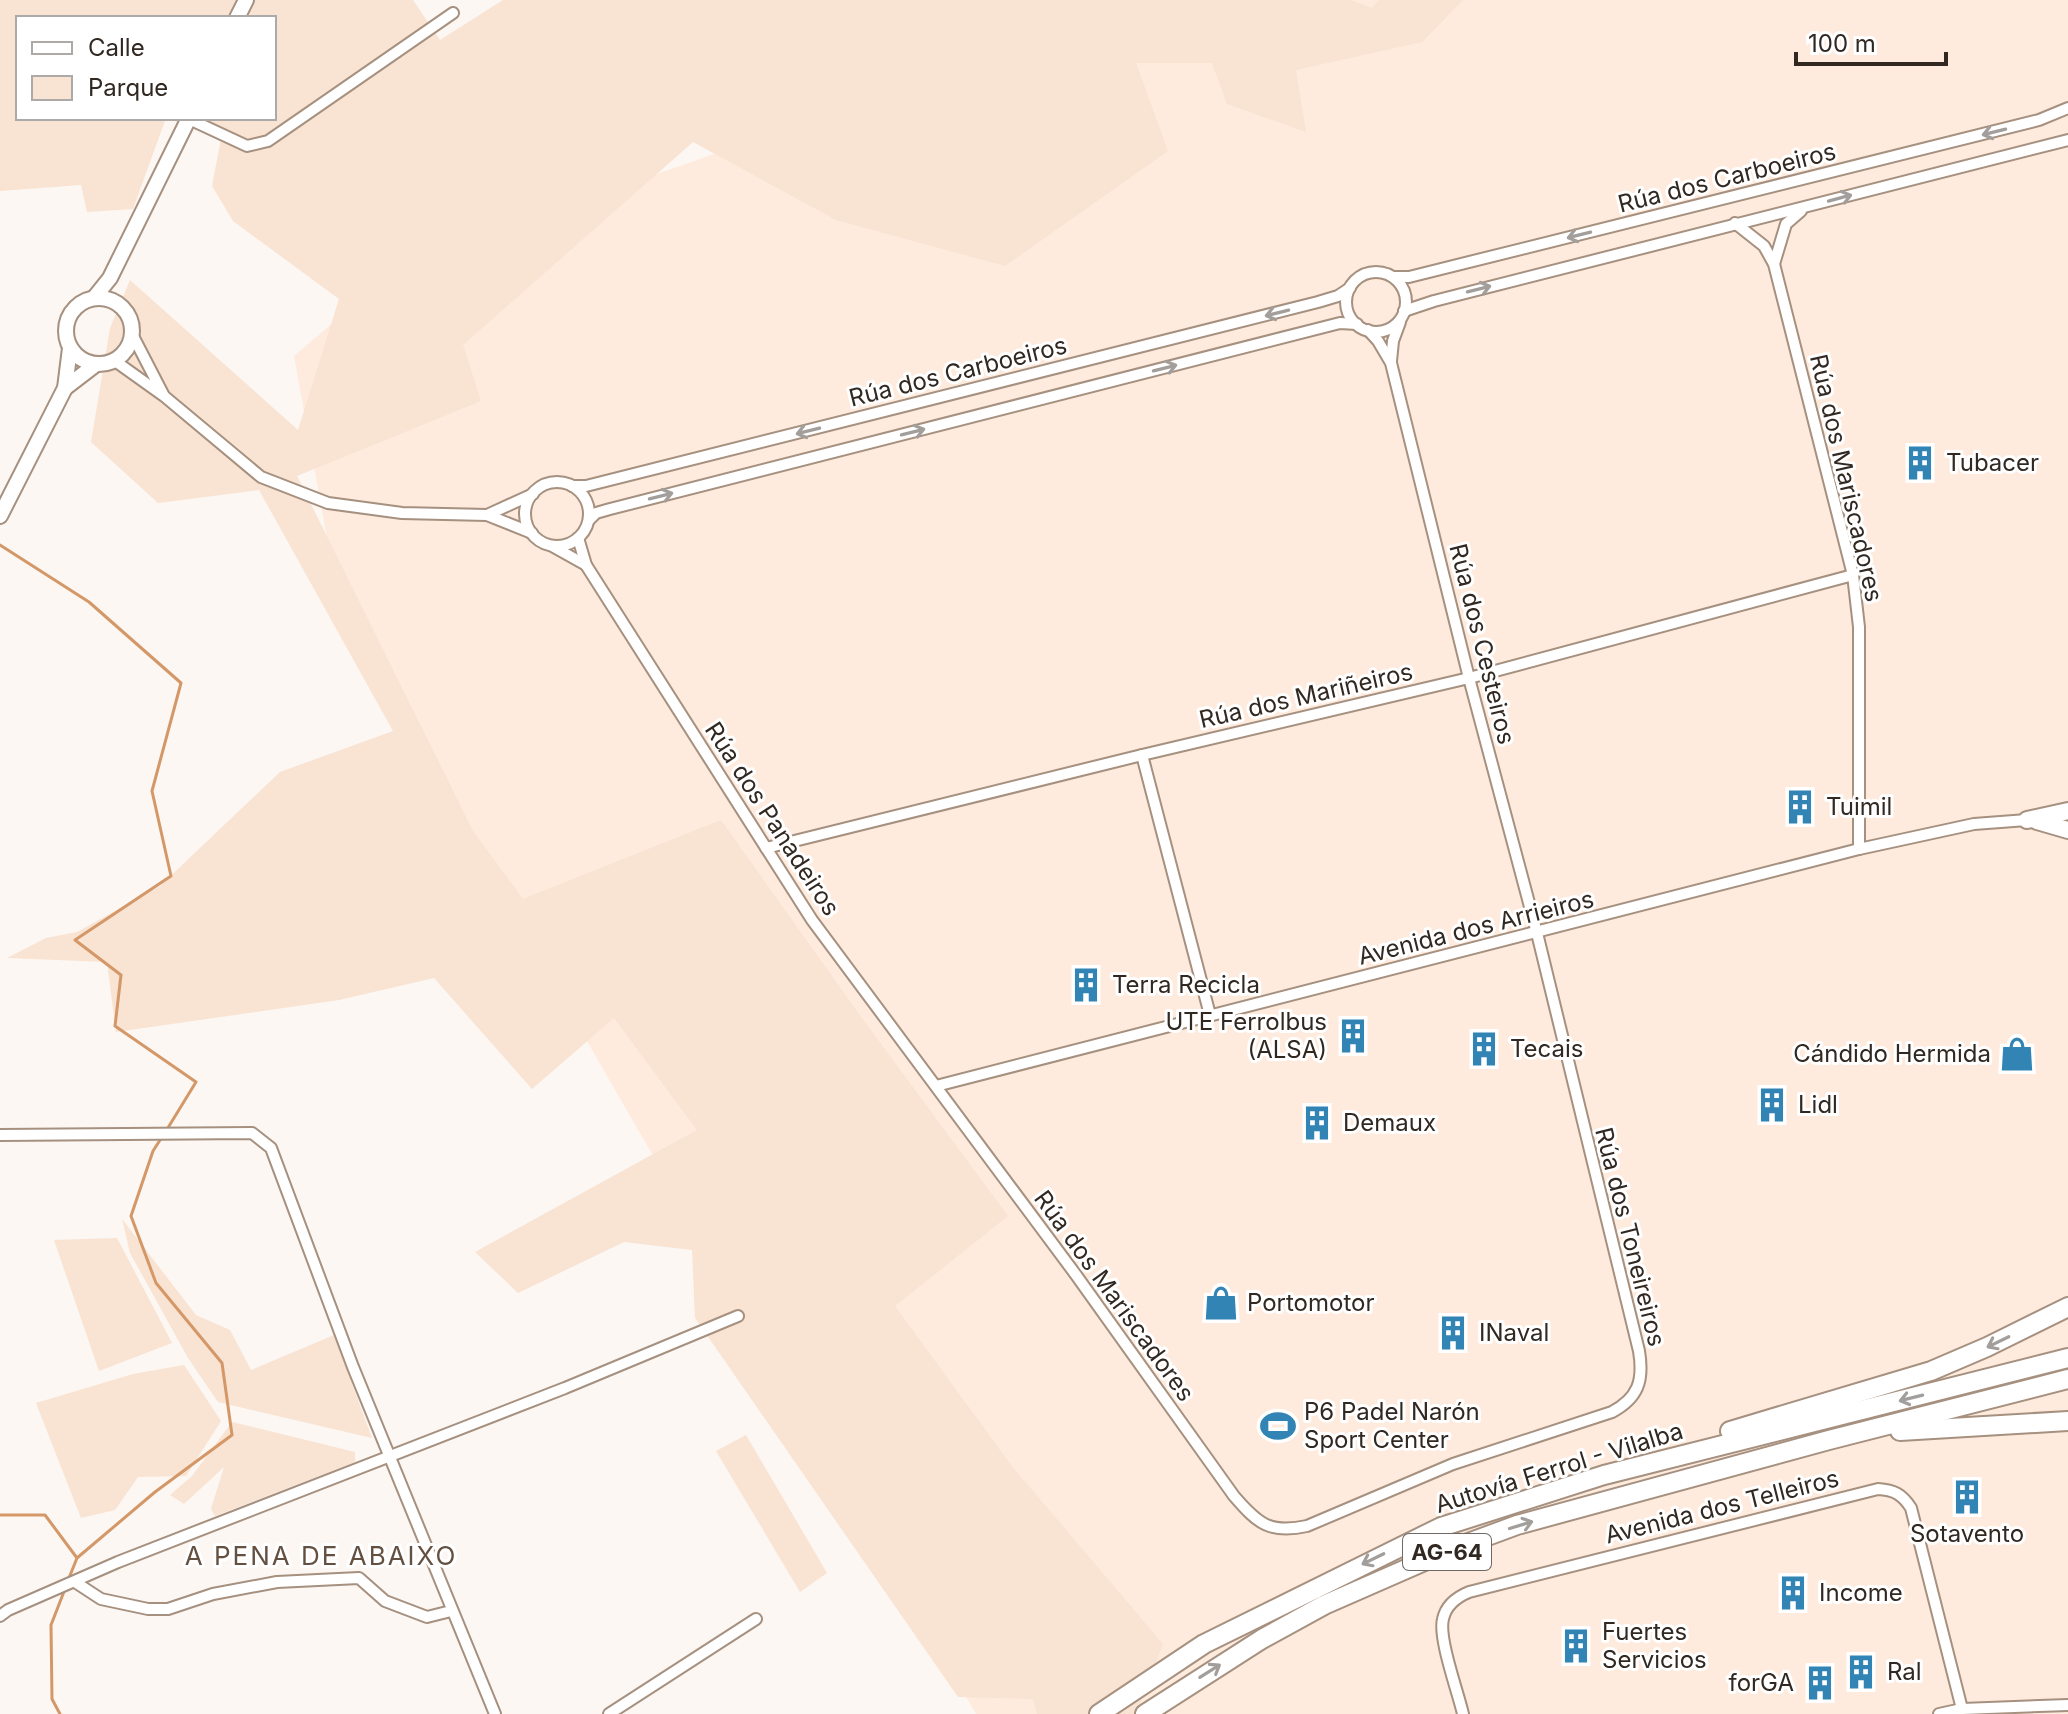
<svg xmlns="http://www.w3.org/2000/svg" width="2068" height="1714" font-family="Inter,sans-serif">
<rect width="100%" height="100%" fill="#fcf7f3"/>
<polygon fill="#feebdd" points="1153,0 2068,0 2068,1714 976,1714 341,616 294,356 403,263"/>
<g fill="#f9e3d2">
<polygon points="0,0 413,0 440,40 503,0 1351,0 1372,8 1379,0 1463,0 1422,42 1296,70 1306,132 1227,104 1212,63 1136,63 1168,151 1005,266 836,220 693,142 463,345 481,401 297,476 473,831 523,899 721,820 859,1014 1008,1216 895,1306 1011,1465 1163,1644 1136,1714 1037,1714 1033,1699 958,1697 695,1318 692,1250 624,1242 518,1293 475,1252 697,1130 614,1018 532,1089 434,978 339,1000 116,1032 107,962 7,958 46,938 77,932 160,886 280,772 393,731 259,490 158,503 91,442 110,328 130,280 298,430 339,299 233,221 212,186 221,139 167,118 274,118 274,18 18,18 18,118 166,118 133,209 87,212 81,185 0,191"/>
<polygon points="122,1219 196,1315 230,1330 251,1370 334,1335 372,1438 218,1402 188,1358 130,1253"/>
<polygon points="117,1238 172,1343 99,1371 54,1240"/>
<polygon points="184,1365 221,1421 186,1476 138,1477 115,1510 81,1518 36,1403 133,1374"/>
<polygon points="232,1422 355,1452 355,1462 215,1516 211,1509 224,1467 184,1504 170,1495 192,1476"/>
<polygon points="746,1435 827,1573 800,1592 716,1451"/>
</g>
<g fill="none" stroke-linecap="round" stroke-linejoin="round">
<g stroke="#d49868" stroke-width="3">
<polyline points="0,545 89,602 181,683 152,791 171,876 75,940 121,975 115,1026 196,1082 166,1131"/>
<polyline points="0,1515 45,1515 77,1558"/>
<polyline points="69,1578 77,1558 155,1492 232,1435 222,1363 156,1283 131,1216 153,1151 162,1137"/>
<polyline points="60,1714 52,1699 51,1625 65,1589"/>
</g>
<g stroke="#a6907f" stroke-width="14">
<g id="minor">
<polyline points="189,119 247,146 268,141 453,13"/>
<polyline points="1735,223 1764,246 1774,264 1853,575 1859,627 1859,849"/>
<polyline points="1774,264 1786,224 1801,211"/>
<circle cx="1376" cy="302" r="30"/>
<polyline points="1393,277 1409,277 2039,120 2068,108"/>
<polyline points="1404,311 1434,301 2068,140"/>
<polyline points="133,336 163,394"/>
<polyline points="115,361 164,396 261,477 328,503 402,513 487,515 533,494"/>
<polyline points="1391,361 1393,341 1400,322"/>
<circle cx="557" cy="514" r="32"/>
<polyline points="572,486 586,486 1318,302 1338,296 1350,288"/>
<polyline points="487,515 532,533"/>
<polyline points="589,520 596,513 610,509 1340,323 1357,324"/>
<path d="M578,538L586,565L812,920L1076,1275L1234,1496C1258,1524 1270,1534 1307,1526L1453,1464L1612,1412C1638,1398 1644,1381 1639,1351L1537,933L1469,678L1391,363L1378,341L1368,330"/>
<polyline points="552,546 586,565"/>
<polyline points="1142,755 1210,1015"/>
<polyline points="766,848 1142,755 1469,678 1853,575"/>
<polyline points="936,1086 1859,849 1974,824 2027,820"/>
<polyline points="0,1135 252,1133 271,1148 353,1367 495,1714"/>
<polyline points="75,1582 101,1599 148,1609 168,1609 213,1594 277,1582 359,1578 385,1601 427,1617 451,1611"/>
<polyline points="0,1616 8,1610 118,1562 565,1388 738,1316"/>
<polyline points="609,1714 756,1619"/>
<path d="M1463,1714C1458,1692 1438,1638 1443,1619C1446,1605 1457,1597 1469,1592L1878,1489C1894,1490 1902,1494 1911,1508L1962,1709"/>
<polyline points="1939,1714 1962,1709 2068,1705"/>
</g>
</g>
<g stroke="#a6907f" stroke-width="18">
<g id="secondary">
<polyline points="237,18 246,0"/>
<circle cx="99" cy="331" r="33"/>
<polyline points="94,298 110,278 189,118"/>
<polyline points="65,388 95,365"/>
<polyline points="0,516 65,388 70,348"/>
</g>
</g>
<g stroke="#a6907f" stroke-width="20">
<g id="trunk">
<polyline points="2027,820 2068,811"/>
<polyline points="2037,821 2068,830"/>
</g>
</g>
<g stroke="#a6907f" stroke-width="22">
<g id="motorway">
<polyline points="1730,1431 1931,1371 1987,1347 2068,1307"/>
<polyline points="1900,1431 2068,1421"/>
<polyline points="1099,1714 1204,1644 1441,1527 1604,1475 2068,1358"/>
<polyline points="1145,1714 1262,1639 1324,1605 1452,1549 1517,1525 1829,1440 2068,1379"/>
</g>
</g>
<use href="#minor" stroke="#fff" stroke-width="10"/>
<use href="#secondary" stroke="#fff" stroke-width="14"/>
<use href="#trunk" stroke="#fff" stroke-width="16"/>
<use href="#motorway" stroke="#fff" stroke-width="18"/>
</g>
<defs><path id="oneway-shaft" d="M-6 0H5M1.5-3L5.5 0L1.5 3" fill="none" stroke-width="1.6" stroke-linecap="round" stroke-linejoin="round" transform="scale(2)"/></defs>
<g stroke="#a29e9b">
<use href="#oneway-shaft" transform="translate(1994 132) rotate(166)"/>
<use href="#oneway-shaft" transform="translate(1840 198) rotate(-15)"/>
<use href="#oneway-shaft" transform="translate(1579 235) rotate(166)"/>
<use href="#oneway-shaft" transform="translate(1479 289) rotate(-14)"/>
<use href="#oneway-shaft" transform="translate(1277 313) rotate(166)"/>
<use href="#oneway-shaft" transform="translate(1165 368) rotate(-14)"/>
<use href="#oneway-shaft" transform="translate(808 431) rotate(166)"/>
<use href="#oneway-shaft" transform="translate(913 432) rotate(-14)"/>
<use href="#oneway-shaft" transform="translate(661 496) rotate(-14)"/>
<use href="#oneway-shaft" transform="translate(1998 1342) rotate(154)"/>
<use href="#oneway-shaft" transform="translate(1911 1398) rotate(166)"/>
<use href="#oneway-shaft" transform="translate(1521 1525) rotate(-17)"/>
<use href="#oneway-shaft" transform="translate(1373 1559) rotate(154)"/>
<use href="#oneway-shaft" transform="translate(1210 1671) rotate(-32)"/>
</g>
<defs>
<g id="building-bare" transform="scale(2.76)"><path d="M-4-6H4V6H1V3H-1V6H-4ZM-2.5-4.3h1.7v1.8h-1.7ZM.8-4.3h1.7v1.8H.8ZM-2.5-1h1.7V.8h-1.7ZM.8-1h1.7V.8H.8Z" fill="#3184b4" stroke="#fff" stroke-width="2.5" paint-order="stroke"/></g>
<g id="shop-bare" transform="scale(2.76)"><path d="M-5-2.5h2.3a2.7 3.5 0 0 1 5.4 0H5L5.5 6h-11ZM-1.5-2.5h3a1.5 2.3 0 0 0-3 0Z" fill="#3184b4" stroke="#fff" stroke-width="2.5" paint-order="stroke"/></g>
<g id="stadium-bare" transform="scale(2.76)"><path d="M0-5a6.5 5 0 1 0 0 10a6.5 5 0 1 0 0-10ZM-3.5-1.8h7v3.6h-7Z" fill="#3184b4" stroke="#fff" stroke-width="2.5" paint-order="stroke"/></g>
</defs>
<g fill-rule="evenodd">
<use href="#building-bare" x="1920" y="463"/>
<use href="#building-bare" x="1800" y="807"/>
<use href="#building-bare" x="1086" y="985"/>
<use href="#building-bare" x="1353" y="1036"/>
<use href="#building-bare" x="1484" y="1049"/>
<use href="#shop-bare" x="2017" y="1054"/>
<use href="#building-bare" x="1772" y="1105"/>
<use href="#building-bare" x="1317" y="1123"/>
<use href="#shop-bare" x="1221" y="1303"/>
<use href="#building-bare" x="1453" y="1333"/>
<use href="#stadium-bare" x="1278" y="1426"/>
<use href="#building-bare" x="1967" y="1497"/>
<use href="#building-bare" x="1793" y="1593"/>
<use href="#building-bare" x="1576" y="1646"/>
<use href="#building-bare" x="1861" y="1672"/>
<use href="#building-bare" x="1820" y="1683"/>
</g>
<g text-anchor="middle" stroke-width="6" stroke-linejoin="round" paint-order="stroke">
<rect fill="#fff" stroke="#6f6864" stroke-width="2" x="1403" y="1534" width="88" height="36" rx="6"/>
<g font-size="22" font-weight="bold" fill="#312821">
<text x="1447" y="1560">AG-64</text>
</g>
<g font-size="24" fill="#312821" stroke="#fff">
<text transform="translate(1727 178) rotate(-14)" y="8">Rúa dos Carboeiros</text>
<text transform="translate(958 372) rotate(-14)" y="8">Rúa dos Carboeiros</text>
<text transform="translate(1846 478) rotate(77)" y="8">Rúa dos Mariscadores</text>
<text transform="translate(1482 644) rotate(76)" y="8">Rúa dos Cesteiros</text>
<text transform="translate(1306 696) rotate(-13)" y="8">Rúa dos Mariñeiros</text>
<text transform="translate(772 819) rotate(57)" y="8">Rúa dos Panadeiros</text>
<text transform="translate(1476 928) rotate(-14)" y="8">Avenida dos Arrieiros</text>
<text transform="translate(1630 1237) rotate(76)" y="8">Rúa dos Toneireiros</text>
<text transform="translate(1114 1296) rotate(54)" y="8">Rúa dos Mariscadores</text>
<text transform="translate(1559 1468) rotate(-17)" y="8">Autovía Ferrol - Vilalba</text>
<text transform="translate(1722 1507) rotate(-14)" y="8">Avenida dos Telleiros</text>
</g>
<g font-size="24" fill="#312821" stroke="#fff" text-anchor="start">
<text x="1946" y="471">Tubacer</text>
<text x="1826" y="815">Tuimil</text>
<text x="1112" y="993">Terra Recicla</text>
<text x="1327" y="1030" text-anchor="end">UTE Ferrolbus<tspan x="1327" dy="28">(ALSA)</tspan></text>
<text x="1510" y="1057">Tecais</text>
<text x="1991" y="1062" text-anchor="end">Cándido Hermida</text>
<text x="1798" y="1113">Lidl</text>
<text x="1343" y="1131">Demaux</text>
<text x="1247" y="1311">Portomotor</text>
<text x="1479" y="1341">INaval</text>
<text x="1304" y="1420">P6 Padel Narón<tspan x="1304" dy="28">Sport Center</tspan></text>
<text x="1967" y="1542" text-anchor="middle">Sotavento</text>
<text x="1819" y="1601">Income</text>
<text x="1602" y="1640">Fuertes<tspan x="1602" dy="28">Servicios</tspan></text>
<text x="1887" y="1680">Ral</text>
<text x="1794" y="1691" text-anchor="end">forGA</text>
</g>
<g font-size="26" letter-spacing="2" fill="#645041" stroke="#fff">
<text x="321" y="1565">A PENA DE ABAIXO</text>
</g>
</g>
<rect x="16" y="16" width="260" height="104" fill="#ffffff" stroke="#ada9a6" stroke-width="2"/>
<rect x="32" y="42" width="40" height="12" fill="#ffffff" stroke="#ada9a6" stroke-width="2"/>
<text x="88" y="56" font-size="24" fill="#312821">Calle</text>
<rect x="32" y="76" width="40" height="24" fill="#f9e3d2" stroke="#ada9a6" stroke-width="2"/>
<text x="88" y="96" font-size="24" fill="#312821">Parque</text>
<path d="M1796 52v12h150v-12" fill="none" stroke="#312821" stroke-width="4"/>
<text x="1808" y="52" font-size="24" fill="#312821" stroke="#ffffff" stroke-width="6" paint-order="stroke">100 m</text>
</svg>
